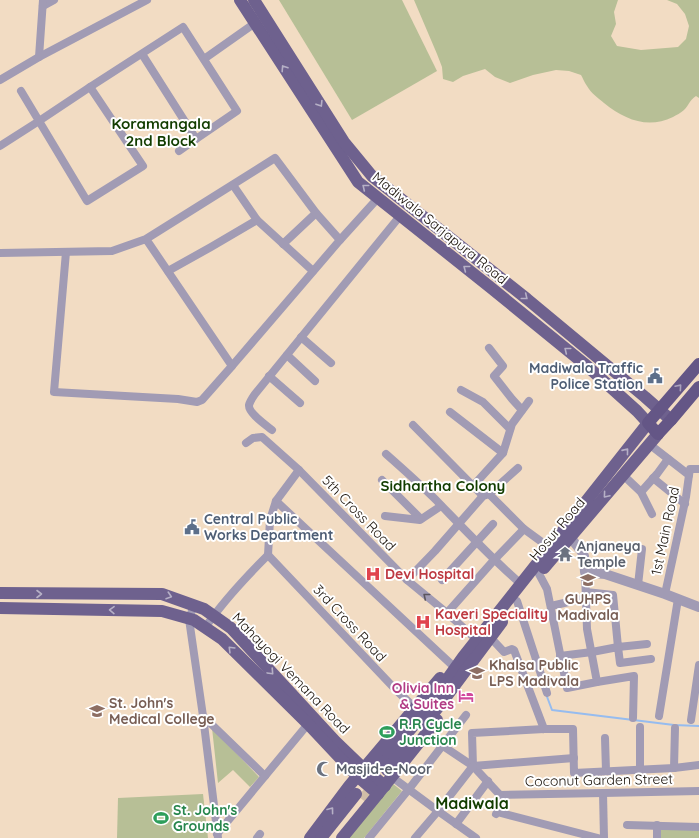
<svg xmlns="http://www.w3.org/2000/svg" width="699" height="838" font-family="Quicksand,sans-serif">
<rect width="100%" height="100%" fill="#f2dcc3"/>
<g fill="#b7bf96">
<polygon points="279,0 402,0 437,71 352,120"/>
<path d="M414,0H618L614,12L616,24L611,36L617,46L641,50L678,47L686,39L689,26L685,14L677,4L667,0H699V98L696,96C689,101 689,105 684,110C681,113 676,115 673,117C648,129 625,120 604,103C598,98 591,93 587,86C584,82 583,78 581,75L569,71L556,70L533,75L510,83L495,77L485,69L463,76L453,82L443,79L442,67L437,54Z"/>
<polygon points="212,728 259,777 250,787 233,770 218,783"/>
<polygon points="392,783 402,791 364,838 348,838"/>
<polygon points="203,794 208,838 117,838 118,798"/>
<polygon points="660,828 699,829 699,838 660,838"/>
</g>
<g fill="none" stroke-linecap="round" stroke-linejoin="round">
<polyline stroke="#96bcef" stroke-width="2" points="546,694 552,710 674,725 699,726"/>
<polyline stroke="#d1bda7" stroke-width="12" stroke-dasharray="12 6" stroke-linecap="butt" points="363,800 387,770"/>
<g stroke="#a19bb4" stroke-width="8">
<polyline points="43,6 54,0"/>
<polyline points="39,57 43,0"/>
<polyline points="204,59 255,23"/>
<polyline points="0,80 39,57 147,0"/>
<polyline points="90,87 183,27 237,111 196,139 142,54"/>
<polyline points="0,146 39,121 90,87 143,166 87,201 21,91"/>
<polyline points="179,151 196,139"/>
<polyline points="233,185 257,220 313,271"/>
<polyline points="340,240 378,198"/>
<polyline points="283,244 316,213"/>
<polyline points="66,252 54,392 178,399 197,402 202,400 232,366"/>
<polyline points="0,253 112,251 146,239 232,366 340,240 316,213 275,158 146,239"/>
<polyline points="168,271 211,247 257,220"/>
<polyline points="301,337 331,363"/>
<polyline points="489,348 503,366 494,376 512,399 522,410"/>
<polyline points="287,355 315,381"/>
<polyline points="269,376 300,403"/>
<polyline points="461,390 483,402 510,429"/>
<polyline points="450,412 503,453"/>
<polyline points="413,425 483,496"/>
<path d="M272,430C266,425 248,413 249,405C250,401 253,397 255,394L400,216"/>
<polyline points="246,443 253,438 262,437 299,470 407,580 435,551 483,496 489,494 518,468"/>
<polyline points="649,444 689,475 686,497 665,594"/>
<path d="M386,454C403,469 420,484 436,500C464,529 491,558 521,584"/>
<polyline points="623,475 641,492 652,514"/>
<polyline points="689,475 690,469 699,469"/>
<polyline points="653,478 685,504"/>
<polyline points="382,480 421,519"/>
<polyline points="473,486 503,453 512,424 529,401"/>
<polyline points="641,492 657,474 668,459"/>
<polyline points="489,494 524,529 550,548"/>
<polyline points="276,501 451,664"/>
<polyline points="385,516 420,520 441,506"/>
<polyline points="268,555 395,689 415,708"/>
<polyline points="268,555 270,520 276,501 299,470"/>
<polyline points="539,574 547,589 567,688 597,682 587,629 585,572"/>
<polyline points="407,580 447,613 477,640"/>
<polyline points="442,580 493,524"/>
<polyline points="638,585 642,549"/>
<polyline points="586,592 613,595 618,647 647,644"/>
<polyline points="517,601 547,693"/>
<polyline points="194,605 189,619 203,716 218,838"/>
<polyline points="551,606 586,598"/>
<polyline points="447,613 494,560 524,529"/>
<path d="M205,628C223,601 245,578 268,555"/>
<polyline points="490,637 504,652 512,649 514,650 544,729"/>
<polyline points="560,656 592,652 618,647 620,663 651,659"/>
<polyline points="597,682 634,676 633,718"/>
<polyline points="203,716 265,776"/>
<polyline points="659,716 678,599"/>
<polyline points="691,720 699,665"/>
<polyline points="640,727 640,769"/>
<polyline points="425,734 473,766 500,795"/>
<polyline points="605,738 606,771"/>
<polyline points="473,766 472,733 544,729 573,729 574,773 674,768 699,765"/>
<polyline points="473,766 574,758"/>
<polyline points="674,768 675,728"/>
<polyline points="392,777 438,811 476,838"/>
<polyline points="603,793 604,838"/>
<polyline points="500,795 603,793 699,791"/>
<polyline points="497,812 598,838"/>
<polyline points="496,814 497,812 500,795"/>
<polyline points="456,824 488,781"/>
<polyline points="627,825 699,827"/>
<polyline points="657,825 657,838"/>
<polyline points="217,834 308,724"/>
<polyline points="257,838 260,834"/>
<polyline points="369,838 409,789 466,715"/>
<polyline points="415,838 438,811 473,766"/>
</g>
<polyline stroke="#a19bb4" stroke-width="10" points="570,537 582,552 584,556 585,572 605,574 665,594 699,607"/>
<g stroke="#6e618e" stroke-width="12">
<polyline points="240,0 358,182 490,287 587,366 637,411 648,423 463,657 419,719 380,765"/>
<polyline points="254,0 344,142 372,176 527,299 645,397 671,420"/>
<polyline points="544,568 658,434"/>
<polyline points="0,593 162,594 204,609 231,628 335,741 364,769 385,786"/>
<polyline points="0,608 162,611 194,620 222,639 308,724 357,776 378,794"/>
<polyline points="425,724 446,697 502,622"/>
<polyline points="387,770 403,750"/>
<polyline points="310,838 349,786 440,678"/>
<polyline points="321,838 356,794"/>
<polyline points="342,838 378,794 437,720"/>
</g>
<polyline stroke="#645686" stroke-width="12" points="699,364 648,423 658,434 671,420 699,387"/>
</g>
<defs><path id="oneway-chevron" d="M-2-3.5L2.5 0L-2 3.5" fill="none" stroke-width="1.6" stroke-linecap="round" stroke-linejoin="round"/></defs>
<g stroke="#b6b0c6">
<use href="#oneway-chevron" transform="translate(284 68) rotate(-123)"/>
<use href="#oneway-chevron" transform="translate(320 104) rotate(58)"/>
<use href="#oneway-chevron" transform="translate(365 187) rotate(-141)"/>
<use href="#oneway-chevron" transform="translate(466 268) rotate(-142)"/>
<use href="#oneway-chevron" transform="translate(525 297) rotate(39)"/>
<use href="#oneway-chevron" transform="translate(567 350) rotate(-141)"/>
<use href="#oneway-chevron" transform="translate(626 451) rotate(-51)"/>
<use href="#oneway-chevron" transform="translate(606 495) rotate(130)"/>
<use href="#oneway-chevron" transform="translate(39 594)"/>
<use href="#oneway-chevron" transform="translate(169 596) rotate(18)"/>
<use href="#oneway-chevron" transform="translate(112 610) rotate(-179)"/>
<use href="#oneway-chevron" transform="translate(231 649) rotate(-135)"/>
<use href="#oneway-chevron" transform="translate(271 672) rotate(47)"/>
<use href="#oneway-chevron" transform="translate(331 810) rotate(-53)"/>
</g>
<use stroke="#aaa2bc" href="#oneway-chevron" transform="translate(679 387) rotate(-49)"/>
<use stroke="#5c565e" href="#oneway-chevron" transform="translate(426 596) rotate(-141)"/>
<defs>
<g id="civic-bare" transform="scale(1.2)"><path d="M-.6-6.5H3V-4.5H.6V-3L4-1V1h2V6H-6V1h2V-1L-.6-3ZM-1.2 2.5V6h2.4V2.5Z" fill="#5c6f8a" stroke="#fff" stroke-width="2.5" paint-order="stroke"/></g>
<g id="temple-bare" transform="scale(1.2)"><path d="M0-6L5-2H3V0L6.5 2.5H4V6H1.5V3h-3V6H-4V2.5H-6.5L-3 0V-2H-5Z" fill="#6b7280" stroke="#fff" stroke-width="2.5" paint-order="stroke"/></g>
<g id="hospital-bare" transform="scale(1.2)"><path d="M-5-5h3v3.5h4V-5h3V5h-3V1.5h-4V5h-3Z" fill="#e0444e" stroke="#fff" stroke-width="2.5" paint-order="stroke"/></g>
<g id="school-bare" transform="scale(1.2)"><path d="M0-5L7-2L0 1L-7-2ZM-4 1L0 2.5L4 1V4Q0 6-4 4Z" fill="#8d6e63" stroke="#fff" stroke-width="2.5" paint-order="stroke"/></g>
<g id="hotel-bare" transform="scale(1.2)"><path d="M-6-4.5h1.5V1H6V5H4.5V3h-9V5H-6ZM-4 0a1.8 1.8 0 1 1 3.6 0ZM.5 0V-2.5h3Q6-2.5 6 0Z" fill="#d1479c" stroke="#fff" stroke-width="2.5" paint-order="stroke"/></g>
<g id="university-bare" transform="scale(1.2)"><path d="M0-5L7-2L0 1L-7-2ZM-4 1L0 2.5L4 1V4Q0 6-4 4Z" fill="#8d6e63" stroke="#fff" stroke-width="2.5" paint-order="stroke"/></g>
<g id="stadium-bare" transform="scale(1.2)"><path d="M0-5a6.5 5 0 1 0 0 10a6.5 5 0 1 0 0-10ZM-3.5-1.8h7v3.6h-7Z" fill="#2e9e5b" stroke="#fff" stroke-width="2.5" paint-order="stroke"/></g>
<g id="mosque-bare" transform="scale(1.2)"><path d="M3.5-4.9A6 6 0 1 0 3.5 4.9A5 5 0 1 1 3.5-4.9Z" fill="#6b7280" stroke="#fff" stroke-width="2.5" paint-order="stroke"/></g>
</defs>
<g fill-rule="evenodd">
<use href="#civic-bare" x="655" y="376"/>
<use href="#civic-bare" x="192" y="527"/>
<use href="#temple-bare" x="565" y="554"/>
<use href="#hospital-bare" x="373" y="574"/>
<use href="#school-bare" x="588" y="580"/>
<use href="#hospital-bare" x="423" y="622"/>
<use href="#school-bare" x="477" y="673"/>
<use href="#hotel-bare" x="466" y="696"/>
<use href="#university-bare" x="97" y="711"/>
<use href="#stadium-bare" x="387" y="732"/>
<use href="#mosque-bare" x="324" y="769"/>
<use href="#stadium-bare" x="161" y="818"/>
</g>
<g text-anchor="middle" stroke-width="4" stroke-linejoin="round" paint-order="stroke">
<g font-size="14" fill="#181008" stroke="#fff">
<text transform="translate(440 228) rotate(39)" y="5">Madiwala Sarjapura Road</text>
<text transform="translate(359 513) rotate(46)" y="5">5th Cross Road</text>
<text transform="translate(557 529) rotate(-50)" y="5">Hosur Road</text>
<text transform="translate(665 531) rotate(-78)" y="5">1st Main Road</text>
<text transform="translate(350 623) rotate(47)" y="5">3rd Cross Road</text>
<text transform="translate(291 673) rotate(46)" y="5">Mahayogi Vemana Road</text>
<text transform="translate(599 780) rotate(-1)" y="5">Coconut Garden Street</text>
</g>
<g font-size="14" font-weight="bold" fill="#4e5e75" stroke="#fff" text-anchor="end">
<text x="643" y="373">Madiwala Traffic<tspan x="643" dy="16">Police Station</tspan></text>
<text x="204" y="524" text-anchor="start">Central Public<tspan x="204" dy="16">Works Department</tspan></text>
</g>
<g font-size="14" font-weight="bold" fill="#5b616d" stroke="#fff" text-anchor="start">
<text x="577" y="551">Anjaneya<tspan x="577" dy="16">Temple</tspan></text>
<text x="336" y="774">Masjid-e-Noor</text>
</g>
<g font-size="14" font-weight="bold" fill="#be3a42" stroke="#fff" text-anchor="start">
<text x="385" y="579">Devi Hospital</text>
<text x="435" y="619">Kaveri Speciality<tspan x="435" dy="16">Hospital</tspan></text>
</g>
<g font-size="14" font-weight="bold" fill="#785e54" stroke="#fff" text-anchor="start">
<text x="588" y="604" text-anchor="middle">GUHPS<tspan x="588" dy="16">Madivala</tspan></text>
<text x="489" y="670">Khalsa Public<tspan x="489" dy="16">LPS Madivala</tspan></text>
<text x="109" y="708">St. John's<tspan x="109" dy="16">Medical College</tspan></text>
</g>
<g font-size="14" font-weight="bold" fill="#b23c85" stroke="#fff" text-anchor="end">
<text x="454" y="693">Olivia Inn<tspan x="454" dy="16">&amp; Suites</tspan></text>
</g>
<g font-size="14" font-weight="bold" fill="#27864d" stroke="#fff" text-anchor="start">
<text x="399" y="729">R.R Cycle<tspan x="399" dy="16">Junction</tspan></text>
<text x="173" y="815">St. John's<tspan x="173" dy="16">Grounds</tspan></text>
</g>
<g font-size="15" font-weight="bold" fill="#123d00" stroke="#fff">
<text x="161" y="129">Koramangala<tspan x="161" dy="17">2nd Block</tspan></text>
<text x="443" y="491">Sidhartha Colony</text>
</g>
<g font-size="16" font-weight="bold" fill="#123d00" stroke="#fff">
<text x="472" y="809">Madiwala</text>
</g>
</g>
</svg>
